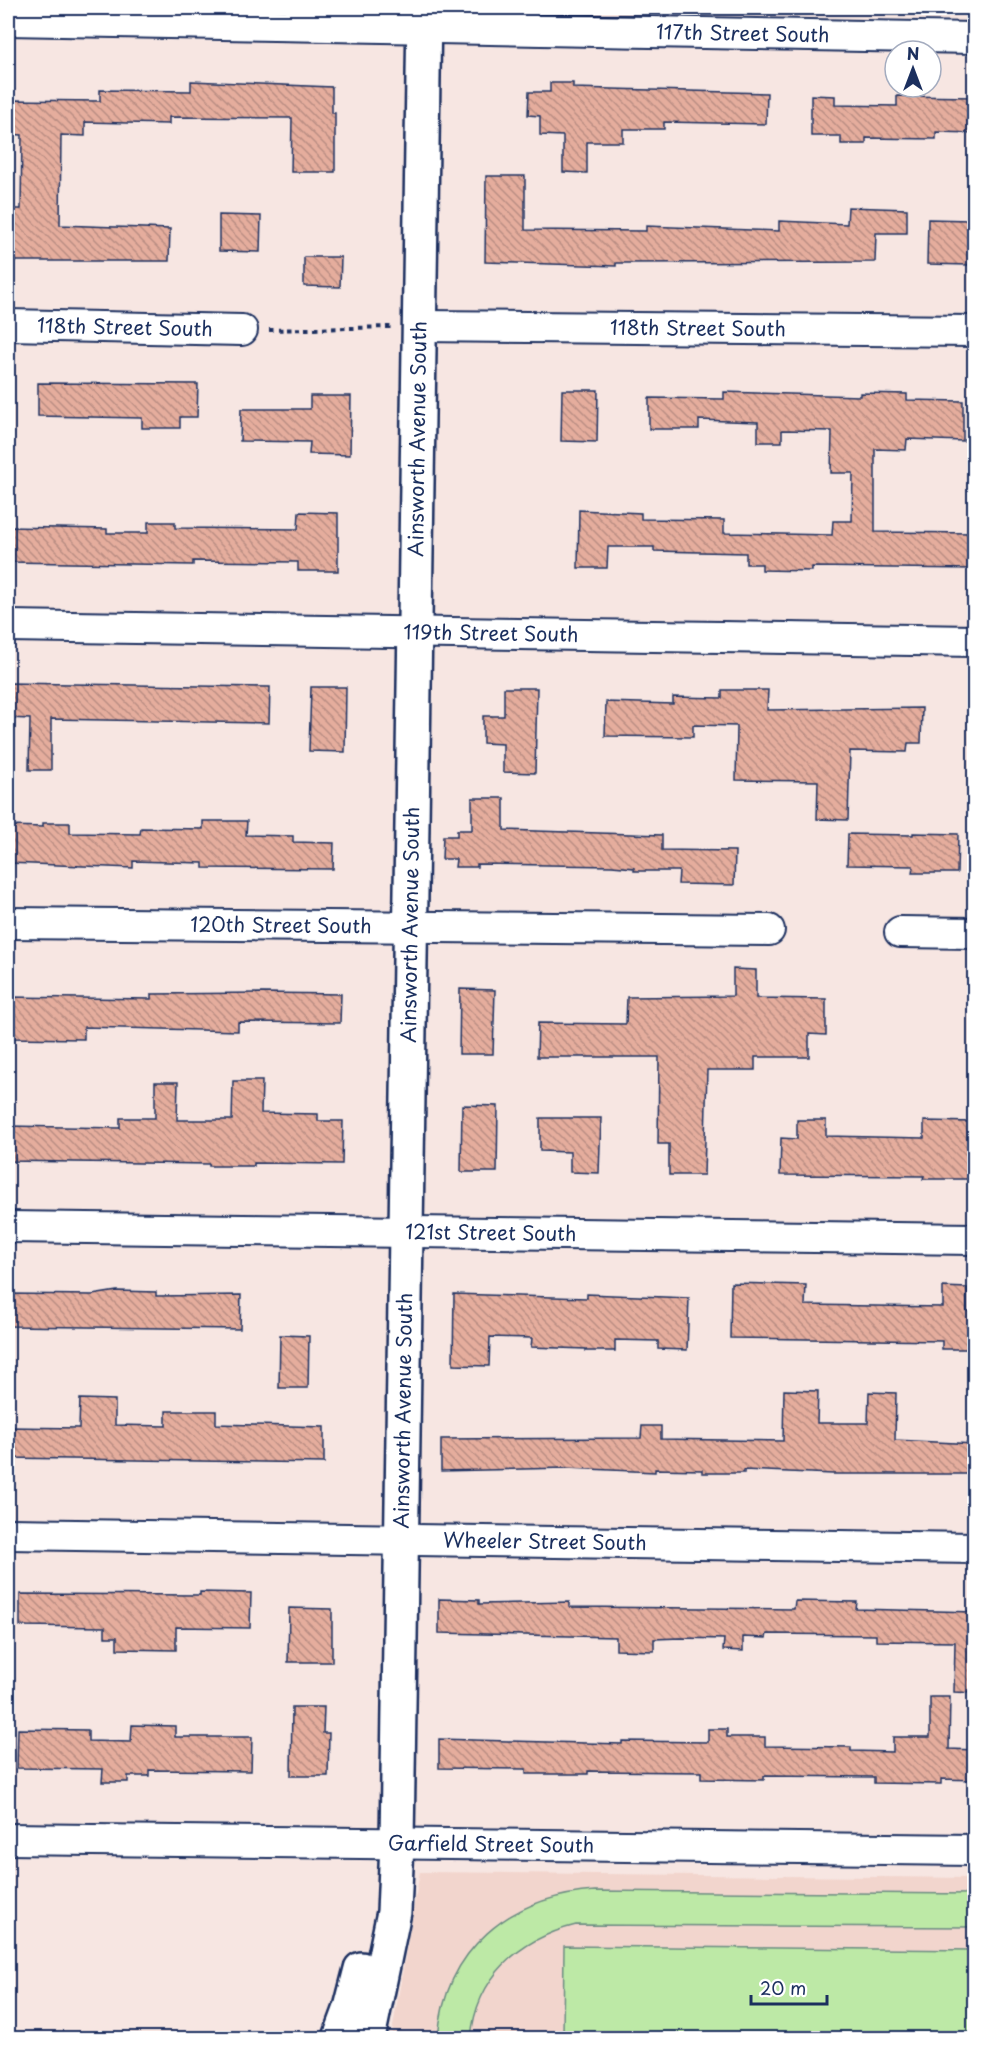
<svg xmlns="http://www.w3.org/2000/svg" width="982" height="2046" font-family="'Playpen Sans',sans-serif">
<defs>
<pattern id="building-back-hatch" width="6" height="6" patternUnits="userSpaceOnUse" patternTransform="scale(1.5)"><rect width="6" height="6" fill="#e5ad9d"/><path d="M-1 5l2 2M0 0l6 6M5-1l2 2" fill="none" stroke="#b98d83"/></pattern>
</defs>
<rect width="100%" height="100%" fill="#f7e6e2"/>
<filter id="ink" filterUnits="userSpaceOnUse"><feTurbulence type="fractalNoise" baseFrequency=".0167" numOctaves="2"/><feDisplacementMap in="SourceGraphic" scale="12" xChannelSelector="R" yChannelSelector="G"/><feConvolveMatrix kernelMatrix="1 2 1 2 8 2 1 2 1" color-interpolation-filters="sRGB"/></filter>
<g filter="url(#ink)">
<polygon fill="#f2d5cd" points="420,1872 974,1878 974,2038 391,2038"/>
<g fill="#bde9a6" stroke="#6c8c82" stroke-width="1.5">
<path d="M595,1891L974,1894V1927L576,1925C519,1939 476,1978 471,2038H438C445,1949 509,1897 595,1891Z"/>
<polygon points="564,1946 974,1950 974,2038 563,2038"/>
</g>
<g fill="url(#building-back-hatch)" stroke="#1b2f5e" stroke-width="1.5">
<polygon points="191,81 332,87 332,113 335,113 335,172 291,172 292,118 169,117 169,124 85,122 85,136 61,135 60,225 170,229 169,261 8,261 8,209 21,209 22,135 8,134 8,100 100,101 100,90 191,91"/>
<polygon points="550,83 573,83 573,88 767,93 766,124 664,122 664,129 623,129 623,142 587,142 587,173 563,172 563,136 540,135 540,116 528,115 529,92 550,92"/>
<polygon points="811,95 835,96 835,105 897,106 897,96 975,97 975,133 936,132 936,139 866,138 866,144 841,144 841,136 811,136"/>
<polygon points="486,176 525,176 525,230 646,231 646,226 779,231 779,221 847,224 848,207 907,209 907,233 876,233 875,262 616,263 616,266 485,262"/>
<polygon points="219,215 261,216 260,252 219,251"/>
<polygon points="928,219 969,220 969,265 927,264"/>
<polygon points="304,257 341,257 340,287 304,286"/>
<polygon points="38,383 198,384 197,417 180,417 180,428 142,428 142,418 38,416"/>
<polygon points="562,390 598,390 597,442 561,441"/>
<polygon points="724,392 860,396 860,393 907,394 907,400 963,401 963,441 907,439 906,450 875,449 875,532 975,533 975,569 812,567 812,571 762,570 762,564 746,564 746,553 654,551 654,547 608,547 607,568 578,568 579,510 641,513 641,519 724,520 724,533 832,535 833,521 852,521 853,473 831,473 832,431 782,430 782,442 758,442 758,422 699,420 699,429 649,429 649,398 724,399"/>
<polygon points="310,396 351,396 350,455 309,454 310,442 240,441 241,409 310,409"/>
<polygon points="299,512 338,513 338,571 298,571 298,562 193,561 193,565 8,562 8,527 107,529 107,533 148,533 148,522 175,522 175,528 298,529"/>
<polygon points="8,683 270,687 269,723 51,719 51,770 29,770 30,719 8,718"/>
<polygon points="311,687 346,687 345,752 309,751"/>
<polygon points="504,688 537,688 535,773 503,772 503,744 483,743 483,716 504,716"/>
<polygon points="722,690 768,690 767,710 922,708 921,743 908,743 907,752 850,751 848,820 817,819 818,781 736,780 737,726 693,725 693,737 605,736 606,702 673,704 673,697 722,698"/>
<polygon points="472,798 504,798 504,830 662,835 662,850 735,851 734,885 678,884 679,871 634,871 634,868 612,866 477,864 477,867 455,867 456,859 442,859 443,836 457,836 457,830 472,830"/>
<polygon points="203,821 247,821 246,835 293,836 293,842 334,843 333,869 203,868 203,863 133,861 133,868 8,863 8,826 43,827 43,823 70,823 70,833 140,834 141,828 203,829"/>
<polygon points="913,833 958,834 957,873 912,873 913,866 847,865 848,834 913,835"/>
<polygon points="733,969 756,970 756,998 826,999 826,1035 809,1034 809,1057 755,1057 755,1070 707,1070 704,1175 669,1175 669,1144 658,1144 659,1057 537,1057 538,1023 626,1024 627,997 733,996"/>
<polygon points="460,989 495,990 493,1054 459,1054"/>
<polygon points="262,993 341,994 340,1023 238,1022 238,1031 84,1027 84,1039 8,1038 8,997 151,999 151,994"/>
<polygon points="233,1081 262,1081 261,1113 318,1114 318,1121 343,1121 342,1164 254,1163 254,1166 209,1166 209,1164 8,1161 8,1126 120,1128 120,1118 155,1118 155,1082 178,1082 177,1120 232,1120"/>
<polygon points="462,1105 498,1106 497,1172 461,1172"/>
<polygon points="540,1118 601,1118 599,1173 570,1172 570,1152 540,1151"/>
<polygon points="797,1120 826,1120 826,1136 924,1138 924,1121 975,1122 974,1179 923,1179 924,1176 780,1175 781,1138 797,1139"/>
<polygon points="731,1283 806,1285 805,1305 943,1307 943,1287 967,1288 967,1311 975,1311 975,1349 942,1349 942,1341 730,1338"/>
<polygon points="117,1291 156,1292 156,1296 241,1295 240,1329 9,1326 10,1294 92,1295"/>
<polygon points="454,1294 587,1298 587,1294 689,1298 687,1350 658,1349 658,1341 615,1340 615,1351 586,1351 586,1349 531,1347 532,1338 490,1337 489,1366 453,1365"/>
<polygon points="280,1335 309,1336 308,1388 279,1388"/>
<polygon points="784,1390 818,1391 817,1423 868,1423 869,1392 896,1393 895,1440 975,1444 975,1474 833,1474 744,1470 744,1473 702,1473 702,1470 655,1469 655,1472 566,1468 441,1471 441,1439 641,1438 642,1426 661,1426 661,1439 783,1441"/>
<polygon points="80,1399 115,1400 115,1425 166,1426 166,1411 216,1411 216,1424 324,1427 324,1463 8,1458 8,1427 79,1428"/>
<polygon points="200,1592 251,1593 250,1628 176,1627 176,1650 117,1649 117,1637 105,1637 105,1627 20,1626 20,1594 200,1595"/>
<polygon points="439,1599 479,1600 479,1604 569,1602 569,1607 703,1608 794,1609 795,1601 857,1602 856,1609 975,1612 975,1693 954,1692 955,1642 876,1641 876,1635 767,1634 766,1638 743,1637 743,1651 723,1650 724,1639 680,1638 654,1639 654,1651 616,1650 616,1637 439,1633"/>
<polygon points="289,1608 332,1609 332,1662 288,1662"/>
<polygon points="930,1697 950,1697 949,1749 975,1750 975,1780 941,1779 941,1784 874,1783 874,1777 764,1776 764,1780 701,1779 701,1772 588,1771 588,1774 526,1774 526,1769 439,1768 439,1739 622,1744 622,1741 708,1742 708,1729 727,1729 727,1737 765,1737 765,1746 851,1747 851,1751 893,1752 893,1737 930,1737"/>
<polygon points="292,1707 324,1707 323,1733 329,1733 328,1776 291,1776"/>
<polygon points="132,1725 175,1726 175,1737 252,1737 251,1771 149,1770 149,1776 128,1776 128,1782 102,1782 103,1769 17,1768 18,1729 88,1730 88,1741 131,1742"/>
</g>
<g fill="none" stroke-linecap="round" stroke-linejoin="round">
<g stroke="#1b2f5e" stroke-width="34">
<g id="minor">
<path id="s1" d="M8,20L974,38"/>
<path id="s2" d="M8,325L242,330"/>
<path id="s3" d="M420,326L974,331"/>
<path id="s4" d="M8,626L974,641"/>
<path id="s5" d="M8,923L769,930"/>
<polyline points="900,932 974,933"/>
<path id="s6" d="M8,1227L974,1239"/>
<path id="s7" d="M8,1534L974,1548"/>
<path id="s8" d="M8,1839L974,1850"/>
</g>
</g>
<g stroke="#1b2f5e" stroke-width="38">
<g id="tertiary">
<polyline points="340,2038 351,2008 361,1969"/>
<path id="s9" d="M368,2038L394,1912L397,1843L424,8"/>
</g>
</g>
<polyline stroke="#1b2f5e" stroke-width="4" stroke-dasharray="4.5 4.5" stroke-linecap="butt" points="269,330 391,327"/>
<use href="#minor" stroke="#fff" stroke-width="30"/>
<use href="#tertiary" stroke="#fff" stroke-width="33"/>
</g>
</g>
<g text-anchor="middle" stroke-width="6" stroke-linejoin="round" paint-order="stroke">
<g font-size="20" fill="#1b2f5e" stroke="#fff">
<text dy="7" stroke="none"><textPath href="#s1" startOffset="735">117th Street South</textPath></text>
<text dy="7" stroke="none"><textPath href="#s2" startOffset="117">118th Street South</textPath></text>
<text dy="7" stroke="none"><textPath href="#s3" startOffset="278">118th Street South</textPath></text>
<text dy="7" stroke="none"><textPath href="#s9" startOffset="1602">Ainsworth Avenue South</textPath></text>
<text dy="7" stroke="none"><textPath href="#s4" startOffset="483">119th Street South</textPath></text>
<text dy="7" stroke="none"><textPath href="#s5" startOffset="273">120th Street South</textPath></text>
<text dy="7" stroke="none"><textPath href="#s9" startOffset="1116">Ainsworth Avenue South</textPath></text>
<text dy="7" stroke="none"><textPath href="#s6" startOffset="483">121st Street South</textPath></text>
<text dy="7" stroke="none"><textPath href="#s9" startOffset="630">Ainsworth Avenue South</textPath></text>
<text dy="7" stroke="none"><textPath href="#s7" startOffset="537">Wheeler Street South</textPath></text>
<text dy="7" stroke="none"><textPath href="#s8" startOffset="483">Garfield Street South</textPath></text>
</g>
</g>
<rect width="982" height="2046" fill="none" stroke="#fff" stroke-width="30"/>
<rect x="15" y="15" width="952" height="2016" fill="none" stroke="#1b2f5e" stroke-width="2" filter="url(#ink)"/>
<g transform="translate(913 69)"><circle r="28" fill="#ffffff" stroke="#a4acbf" stroke-width="1.5"/>
<path d="M0-4.5L10 22L0 15L-10 22Z" fill="#1b2f5e"/>
<text y="-9" font-size="16" font-weight="bold" text-anchor="middle" fill="#1b2f5e">N</text>
</g>
<path d="M751 1995v9h76v-9" fill="none" stroke="#1b2f5e" stroke-width="3"/>
<text x="760" y="1995" font-size="18" fill="#1b2f5e" stroke="#ffffff" stroke-width="4.5" paint-order="stroke">20 m</text>
</svg>
